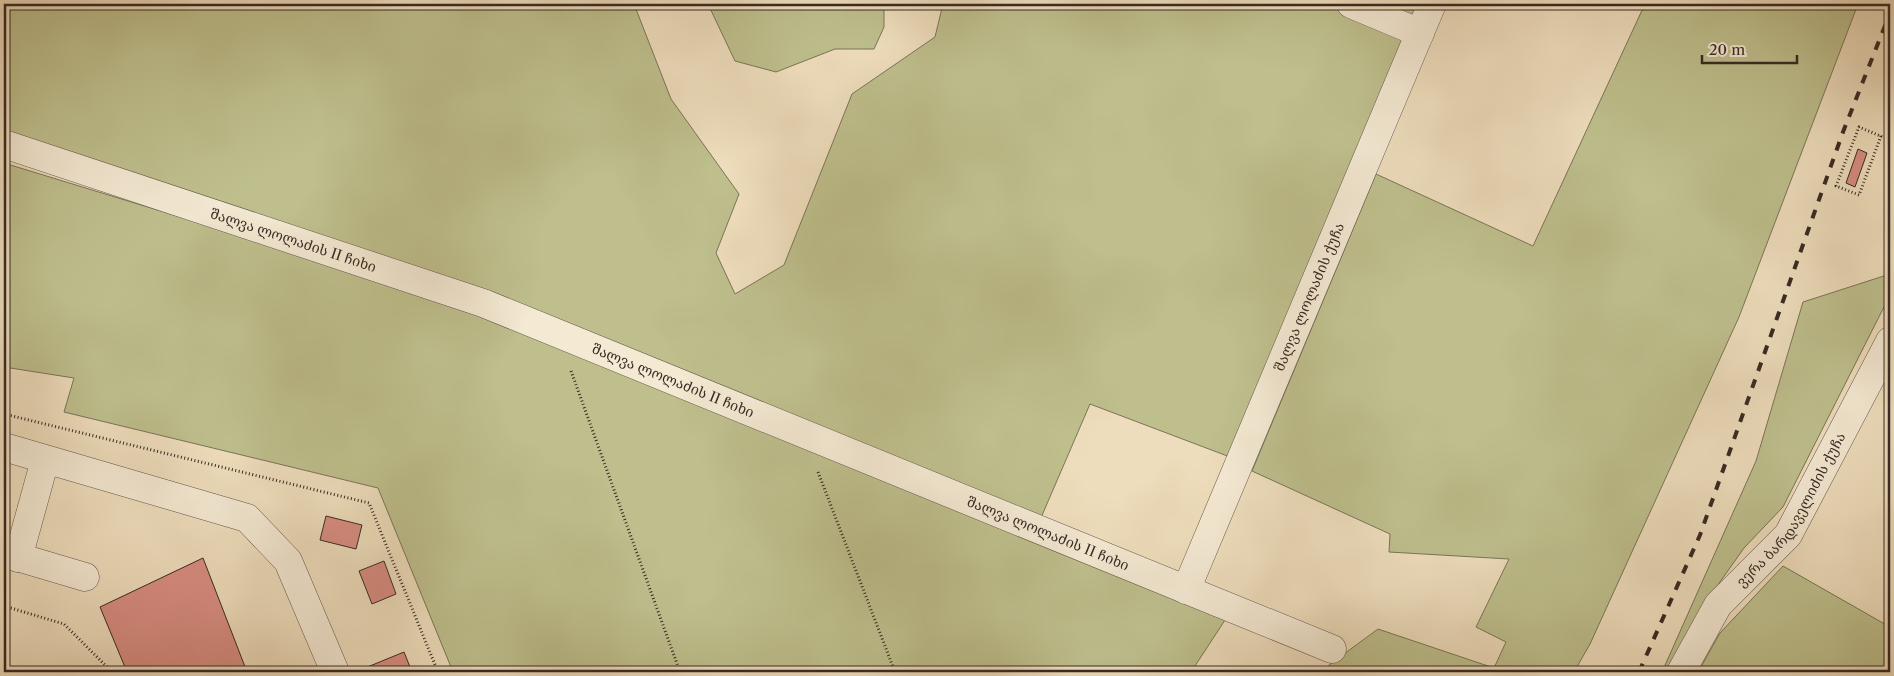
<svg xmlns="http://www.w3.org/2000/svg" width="1894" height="676" font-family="'Libre Caslon Text','Noto Serif Georgian',serif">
<rect width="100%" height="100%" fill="#eeddbc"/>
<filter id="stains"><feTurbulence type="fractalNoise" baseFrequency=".004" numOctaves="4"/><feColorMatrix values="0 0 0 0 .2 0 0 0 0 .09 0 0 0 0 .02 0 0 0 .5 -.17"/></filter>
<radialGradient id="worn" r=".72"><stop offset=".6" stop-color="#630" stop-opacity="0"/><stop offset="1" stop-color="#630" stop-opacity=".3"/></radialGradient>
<g fill="#bebf8d" stroke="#7a7458">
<polygon points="4,4 634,4 671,99 739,194 716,253 735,294 784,265 852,94 935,37 943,4 1330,4 1408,36 1230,457 1090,404 1040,520 559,320 4,130"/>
<polygon points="708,4 884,4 884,27 874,49 835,49 776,72 735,61"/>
<polygon points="1371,4 1423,4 1415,22"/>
<polygon points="1639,4 1858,4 1739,317 1590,644 1574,672 1325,672 1329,665 1378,629 1494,668 1506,642 1476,627 1509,559 1389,552 1390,534 1252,471 1376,174 1533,246 1644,6"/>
<polygon points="4,163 474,307 1229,614 1191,672 453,672 378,488 64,412 74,378 4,367"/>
<polygon points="1890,274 1890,295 1783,507 1744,548 1710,596 1667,672 1662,672 1756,461 1803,302"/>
<polygon points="1783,566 1890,627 1890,672 1698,672 1720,633"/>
</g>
<g fill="#d88d82" stroke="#372a24">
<polygon points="1858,149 1867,153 1855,187 1846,183"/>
<polygon points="326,516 362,525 356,549 320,540"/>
<polygon points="203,558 247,672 127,672 100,607"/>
<polygon points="384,561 396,594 372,604 359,571"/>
<polygon points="404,652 412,672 367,672 365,668"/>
</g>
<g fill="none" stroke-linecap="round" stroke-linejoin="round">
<g stroke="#65574a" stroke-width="29">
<g id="minor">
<polyline points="1351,4 1420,33"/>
<path id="s1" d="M4,144L483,303L1332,649"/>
<polyline points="4,447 247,518 288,561 335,672"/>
<polyline points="4,553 85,577"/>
<polyline points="18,558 45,460"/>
<path id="s2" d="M1186,590L1432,4"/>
<path id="s3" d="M1681,672L1718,605L1788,535L1890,341"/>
</g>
</g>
<g stroke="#372a24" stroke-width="3" stroke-dasharray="1 2.5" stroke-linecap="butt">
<polyline points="1881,136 1859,195 1836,186 1859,127 1890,140"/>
<polyline points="571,371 680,672"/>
<polyline points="4,414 369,503 438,672"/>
<polyline points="818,472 895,672"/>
<polyline points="4,606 64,624 108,668 109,672"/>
</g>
<use href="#minor" stroke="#f4e9d3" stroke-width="28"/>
<polyline stroke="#372a24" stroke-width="4" stroke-dasharray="9 9" stroke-linecap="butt" points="1639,672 1700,535 1843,132 1890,13"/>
</g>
<g text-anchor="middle" stroke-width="4.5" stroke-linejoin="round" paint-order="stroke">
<g font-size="14" fill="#372a24" stroke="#f4e9d3">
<text dy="5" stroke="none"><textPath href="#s1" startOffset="305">შალვა ლოლაძის II ჩიხი</textPath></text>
<text dy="5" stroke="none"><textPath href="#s2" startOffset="318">შალვა ლოლაძის ქუჩა</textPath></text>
<text dy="5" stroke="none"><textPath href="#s1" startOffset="710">შალვა ლოლაძის II ჩიხი</textPath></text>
<text dy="5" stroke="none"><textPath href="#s3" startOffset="198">ვერა ბარდაველიძის ქუჩა</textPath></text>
<text dy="5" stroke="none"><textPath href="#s1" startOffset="1115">შალვა ლოლაძის II ჩიხი</textPath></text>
</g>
</g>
<rect width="1894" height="676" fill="none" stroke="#eeddbc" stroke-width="20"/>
<rect x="5" y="5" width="1884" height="666" fill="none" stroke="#372a24" stroke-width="2.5"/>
<rect x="10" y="10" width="1874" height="656" fill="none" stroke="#372a24"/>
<path d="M1702 55v8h95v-8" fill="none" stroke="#372a24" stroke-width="2.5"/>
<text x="1709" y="55" font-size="15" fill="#372a24" stroke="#f4e9d3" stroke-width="4" paint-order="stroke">20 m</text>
<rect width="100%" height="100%" filter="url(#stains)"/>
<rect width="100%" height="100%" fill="url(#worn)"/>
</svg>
